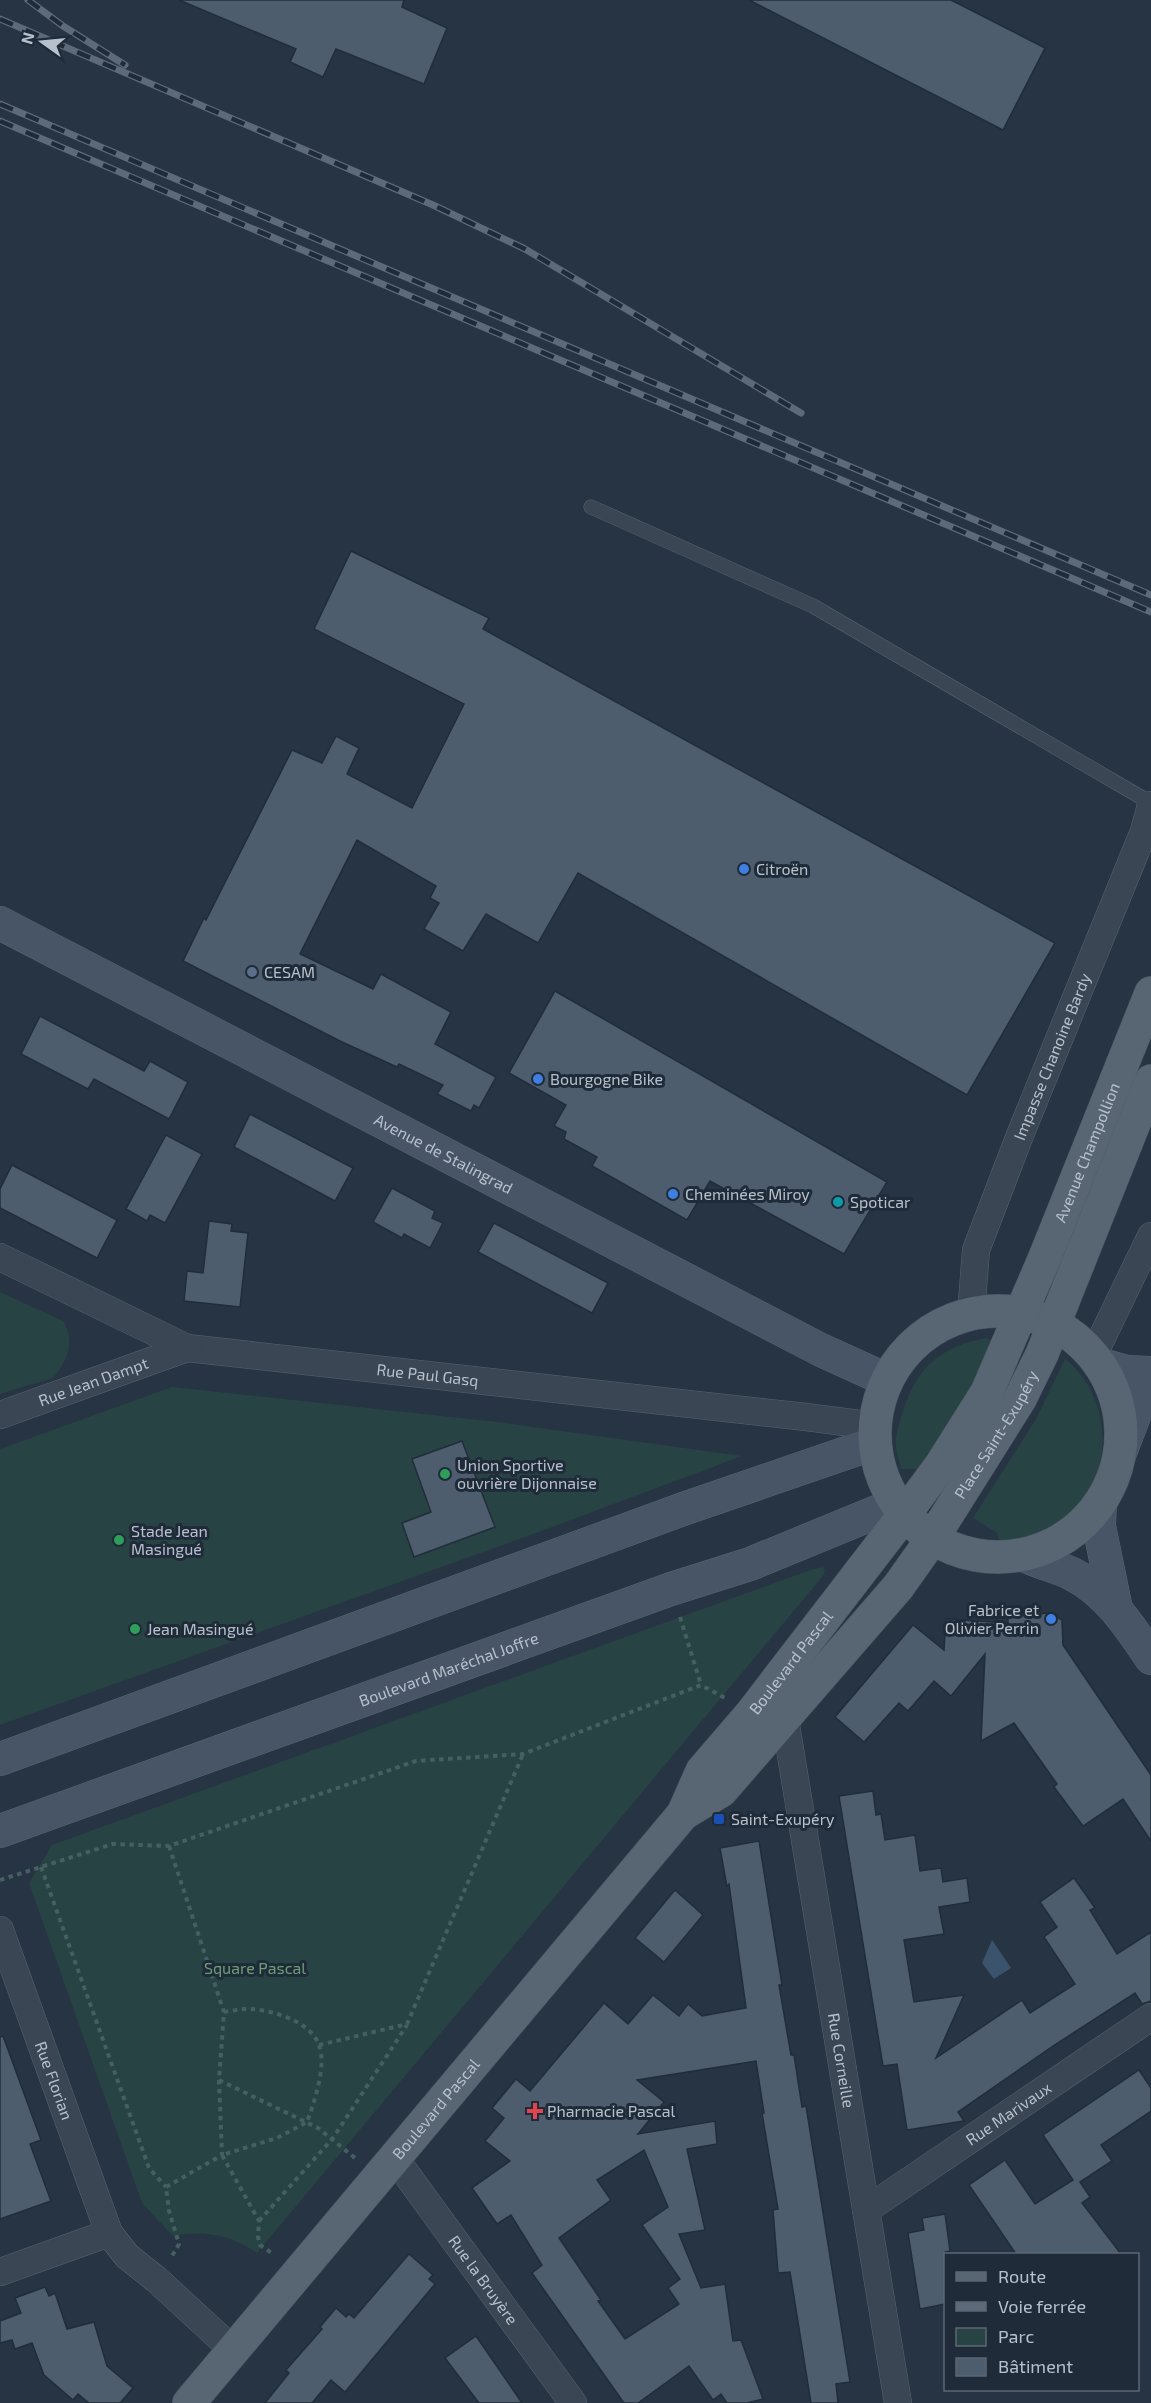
<svg xmlns="http://www.w3.org/2000/svg" width="1151" height="2403" font-family="'Exo 2',sans-serif">
<rect width="100%" height="100%" fill="#263443"/>
<g fill="#284344">
<path d="M0,1292L63,1321C76,1341 67,1361 53,1378L0,1394Z"/>
<path d="M987,1338L997,1347L919,1469H901C900,1461 896,1454 896,1446C895,1436 899,1424 902,1414C916,1368 940,1346 987,1338Z"/>
<path d="M1065,1359C1075,1366 1083,1377 1089,1387C1113,1431 1105,1483 1067,1517C1047,1535 1025,1539 999,1541L997,1533L973,1518L1036,1419Z"/>
<polygon points="172,1387 498,1422 742,1456 539,1532 0,1725 0,1449"/>
<path d="M823,1567L825,1570L823,1576L257,2253C231,2235 204,2230 173,2236L142,2203L29,1883L52,1845L810,1570Z"/>
</g>
<polygon fill="#3b536c" points="992,1940 1011,1968 994,1979 982,1963"/>
<g fill="#4e5d6e" stroke="#212d3a" stroke-width="1.5" fill-rule="evenodd">
<polygon points="179,0 404,0 402,7 447,28 424,84 336,49 323,77 290,62 296,49"/>
<polygon points="749,0 951,0 1045,48 1003,130"/>
<polygon points="351,551 489,618 483,629 1055,943 967,1095 578,873 538,943 486,914 463,951 424,929 439,903 430,898 436,886 357,840 300,954 373,989 381,974 451,1012 435,1044 496,1077 479,1108 474,1105 471,1111 437,1094 443,1085 399,1064 397,1067 342,1042 183,961 204,918 206,920 292,750 322,763 336,736 359,748 347,774 412,808 464,704 314,629"/>
<polygon points="555,991 887,1182 844,1254 710,1181 687,1220 592,1166 597,1157 564,1139 566,1132 554,1126 566,1105 509,1073"/>
<polygon points="40,1016 144,1071 150,1061 188,1082 169,1119 94,1079 88,1089 21,1054"/>
<polygon points="250,1114 353,1168 335,1201 234,1147"/>
<polygon points="166,1135 202,1154 165,1223 150,1215 147,1221 126,1209"/>
<polygon points="12,1165 117,1220 97,1258 0,1208 0,1189"/>
<polygon points="392,1188 435,1211 432,1218 443,1223 430,1248 404,1234 402,1238 373,1222"/>
<polygon points="209,1221 232,1224 231,1231 248,1233 240,1307 184,1301 187,1271 203,1273"/>
<polygon points="494,1223 608,1283 592,1313 478,1252"/>
<polygon points="462,1441 495,1527 414,1557 402,1523 431,1512 412,1459"/>
<polygon points="1051,1613 1062,1620 1063,1645 1151,1775 1151,1841 1123,1799 1083,1826 1054,1787 1057,1784 1014,1723 981,1741 985,1654 951,1696 934,1681 908,1711 899,1703 864,1742 835,1717 913,1625 944,1650 946,1619 1008,1623 1008,1616"/>
<polygon points="873,1791 876,1815 881,1814 885,1840 915,1835 920,1871 941,1868 943,1882 967,1878 970,1902 939,1907 944,1934 904,1940 914,2002 964,1995 936,2058 1022,2000 1030,2013 1075,1984 1044,1937 1057,1927 1040,1902 1074,1878 1095,1908 1090,1910 1117,1954 1151,1932 1151,2001 1142,2004 1135,1993 1053,2046 958,2112 964,2121 907,2130 897,2064 883,2066 839,1796"/>
<path d="M759,1841L782,1985H779L791,2055H794L802,2107L806,2106L850,2382L836,2384L838,2403H811L790,2272L778,2273L773,2210L778,2209L762,2113H764L756,2061L637,2080L664,2102L638,2134L715,2121L717,2144L687,2149L705,2230L679,2234L701,2288L725,2284L733,2341L741,2340L763,2399L747,2403H727L721,2394L713,2400L689,2366L638,2403H624L532,2273L542,2265L511,2215L497,2224L472,2188L510,2161L485,2141L504,2118L492,2108L516,2079L530,2091L604,2003L628,2024L653,1995L679,2016L688,2004L702,2016L746,2008L729,1884L727,1887L720,1848ZM644,2150L668,2207L642,2225L680,2279L668,2288L679,2304L625,2339L598,2301L601,2300L559,2238L611,2200L597,2180Z"/>
<polygon points="675,1890 703,1915 664,1962 635,1938"/>
<polygon points="3,2036 41,2140 30,2144 51,2201 0,2219 0,2037"/>
<polygon points="1139,2070 1151,2088 1151,2111 1101,2145 1112,2161 1080,2182 1090,2197 1082,2203 1121,2254 1016,2254 969,2185 1005,2160 1035,2204 1073,2180 1043,2135"/>
<polygon points="945,2214 950,2251 945,2252 945,2304 920,2309 908,2233 924,2230 922,2218"/>
<polygon points="409,2254 433,2275 429,2279 435,2284 345,2392 331,2380 312,2403 265,2403 289,2373 286,2370 322,2329 320,2327 336,2308 346,2317 349,2314 354,2318"/>
<polygon points="45,2287 49,2296 55,2293 67,2329 94,2322 107,2366 133,2388 120,2403 89,2403 78,2394 73,2400 44,2375 32,2343 15,2349 12,2340 0,2343 0,2321 21,2313 15,2298"/>
<polygon points="476,2336 522,2403 479,2403 445,2358"/>
</g>
<g fill="none" stroke-linecap="round" stroke-linejoin="round">
<g stroke="#586470" stroke-width="15">
<polyline id="lane" points="591,507 813,606 1151,803"/>
</g>
<g stroke="#586470" stroke-width="28">
<g id="street">
<path id="s1" d="M0,1257L187,1348L806,1417L875,1426"/>
<path id="s2" d="M971,1314L976,1250L1020,1135L1144,831L1151,805"/>
<polyline points="1093,1356 1151,1236"/>
<path id="s3" d="M0,1415L187,1348"/>
<path id="s4" d="M785,1719L898,2403"/>
<path id="s5" d="M0,1930L109,2233L127,2256L157,2280L233,2350"/>
<path id="s6" d="M394,2157L573,2403"/>
<path id="s7" d="M866,2210L1151,2017"/>
<polyline points="0,2272 109,2233"/>
</g>
</g>
<g stroke="#586470" stroke-width="34">
<g id="secondary">
<path id="s8" d="M0,923L821,1350L887,1380"/>
<polyline points="1099,1364 1127,1372 1151,1373"/>
<polyline points="1120,1453 1139,1403 1151,1386"/>
<polyline points="1100,1503 1099,1526 1116,1609"/>
<path d="M1024,1555C1039,1563 1056,1566 1072,1574C1107,1591 1130,1627 1151,1658"/>
<polyline points="0,1759 686,1508 875,1443"/>
<path id="s9" d="M0,1831L671,1589L750,1564L896,1504"/>
</g>
</g>
<g stroke="#444f5c" stroke-width="34">
<g id="primary">
<circle cx="998" cy="1434" r="123"/>
<path id="s10" d="M683,1814L721,1791L898,1587L932,1539L1020,1399L1042,1354L1151,1081"/>
<path id="s11" d="M189,2403L683,1814L702,1771L751,1714L904,1515L941,1465L987,1392L1045,1257L1151,993"/>
</g>
</g>
<g stroke="#465f61" stroke-width="4" stroke-dasharray="4.5 4.5" stroke-linecap="butt">
<polyline points="680,1617 701,1685"/>
<polyline points="169,1846 224,2012 219,2080 222,2155 166,2187 169,2211 179,2244 172,2256"/>
<polyline points="41,1867 149,2168 166,2187"/>
<polyline points="0,1880 113,1844 169,1846 416,1761 523,1754 701,1685 725,1698"/>
<path d="M224,2012C233,2011 243,2008 252,2009C274,2011 310,2021 319,2045C327,2065 314,2103 307,2122L277,2138L222,2155L259,2221L258,2237L260,2245L273,2254"/>
<polyline points="319,2045 407,2024 523,1754"/>
<polyline points="219,2080 318,2128 355,2158"/>
<polyline points="259,2221 333,2138 407,2025"/>
</g>
<use href="#lane" stroke="#3a4653" stroke-width="14"/>
<use href="#street" stroke="#3a4653" stroke-width="27"/>
<use href="#secondary" stroke="#485566" stroke-width="33"/>
<use href="#primary" stroke="#586573" stroke-width="33"/>
<g stroke="#5c6a7a" stroke-width="7">
<g id="rail">
<polyline points="28,0 63,26 125,65"/>
<polyline points="0,19 433,205 525,249 801,413"/>
<polyline points="0,104 1151,595"/>
<polyline points="0,121 1151,612"/>
</g>
</g>
<use href="#rail" stroke="#1f2b38" stroke-width="4.5" stroke-dasharray="14" stroke-linecap="butt"/>
</g>
<g fill="#3f7fe0" stroke="#1f2b38" stroke-width="2">
<circle cx="744" cy="869" r="6"/>
<circle cx="538" cy="1079" r="6"/>
<circle cx="673" cy="1194" r="6"/>
<circle cx="1051" cy="1619" r="6"/>
</g>
<circle fill="#5c6f8a" stroke="#1f2b38" stroke-width="2" cx="252" cy="972" r="6"/>
<circle fill="#0f9aa8" stroke="#1f2b38" stroke-width="2" cx="838" cy="1202" r="6"/>
<g fill="#2e9e5b" stroke="#1f2b38" stroke-width="2">
<circle cx="445" cy="1474" r="6"/>
<circle cx="119" cy="1540" r="6"/>
<circle cx="135" cy="1629" r="6"/>
</g>
<rect fill="#1a4fb4" stroke="#1f2b38" stroke-width="2" x="713" y="1813" width="12" height="12" rx="3"/>
<path fill="#e0444e" stroke="#1f2b38" stroke-width="2" d="M532 2102h6v6h6v6h-6v6h-6v-6h-6v-6h6z"/>
<g text-anchor="middle" stroke-width="6" stroke-linejoin="round" paint-order="stroke">
<g font-size="16" fill="#b7c1cd" stroke="#1f2b38" text-anchor="start">
<text x="756" y="875">Citroën</text>
<text x="264" y="978">CESAM</text>
<text x="550" y="1085">Bourgogne Bike</text>
<text x="685" y="1200">Cheminées Miroy</text>
<text x="850" y="1208">Spoticar</text>
<text x="457" y="1471">Union Sportive<tspan x="457" dy="18">ouvrière Dijonnaise</tspan></text>
<text x="131" y="1537">Stade Jean<tspan x="131" dy="18">Masingué</tspan></text>
<text x="1039" y="1616" text-anchor="end">Fabrice et<tspan x="1039" dy="18">Olivier Perrin</tspan></text>
<text x="147" y="1635">Jean Masingué</text>
<text x="731" y="1825">Saint-Exupéry</text>
<text x="547" y="2117">Pharmacie Pascal</text>
</g>
<g font-size="16" fill="#b7c1cd" stroke="#1f2b38">
<text dy="6" stroke="none"><textPath href="#s2" startOffset="272">Impasse Chanoine Bardy</textPath></text>
<text dy="6" stroke="none"><textPath href="#s8" startOffset="500">Avenue de Stalingrad</textPath></text>
<text dy="6" stroke="none"><textPath href="#s11" startOffset="1550">Avenue Champollion</textPath></text>
<text dy="6" stroke="none"><textPath href="#s1" startOffset="450">Rue Paul Gasq</textPath></text>
<text dy="6" stroke="none"><textPath href="#s3" startOffset="99">Rue Jean Dampt</textPath></text>
<text dy="6" stroke="none"><textPath href="#s10" startOffset="496">Place Saint-Exupéry</textPath></text>
<text dy="6" stroke="none"><textPath href="#s11" startOffset="956">Boulevard Pascal</textPath></text>
<text dy="6" stroke="none"><textPath href="#s9" startOffset="477">Boulevard Maréchal Joffre</textPath></text>
<text dy="6" stroke="none"><textPath href="#s4" startOffset="346">Rue Corneille</textPath></text>
<text dy="6" stroke="none"><textPath href="#s5" startOffset="160">Rue Florian</textPath></text>
<text dy="6" stroke="none"><textPath href="#s11" startOffset="384">Boulevard Pascal</textPath></text>
<text dy="6" stroke="none"><textPath href="#s7" startOffset="172">Rue Marivaux</textPath></text>
<text dy="6" stroke="none"><textPath href="#s6" startOffset="152">Rue la Bruyère</textPath></text>
</g>
<g font-size="16" fill="#6e9e76" stroke="#1f2b38">
<text x="255" y="1974">Square Pascal</text>
</g>
</g>
<rect x="944" y="2253" width="195" height="138" fill="#1f2b38" stroke="#5c6774" stroke-width="1.5"/>
<rect x="956" y="2272" width="30" height="9" fill="#586573" stroke="#5c6774" stroke-width="1.5"/>
<text x="998" y="2283" font-size="18" fill="#b7c1cd">Route</text>
<rect x="956" y="2302" width="30" height="9" fill="#5c6a7a" stroke="#5c6774" stroke-width="1.5"/>
<text x="998" y="2313" font-size="18" fill="#b7c1cd">Voie ferrée</text>
<rect x="956" y="2328" width="30" height="18" fill="#284344" stroke="#5c6774" stroke-width="1.5"/>
<text x="998" y="2343" font-size="18" fill="#b7c1cd">Parc</text>
<rect x="956" y="2358" width="30" height="18" fill="#4e5d6e" stroke="#5c6774" stroke-width="1.5"/>
<text x="998" y="2373" font-size="18" fill="#b7c1cd">Bâtiment</text>
<g transform="translate(42 42) rotate(285)" stroke="#1f2b38" stroke-width="4.5" paint-order="stroke">
<path d="M0-4.5L10 22L0 15L-10 22Z" fill="#b7c1cd"/>
<text y="-9" font-size="16" font-weight="bold" text-anchor="middle" fill="#b7c1cd">N</text>
</g>
</svg>
